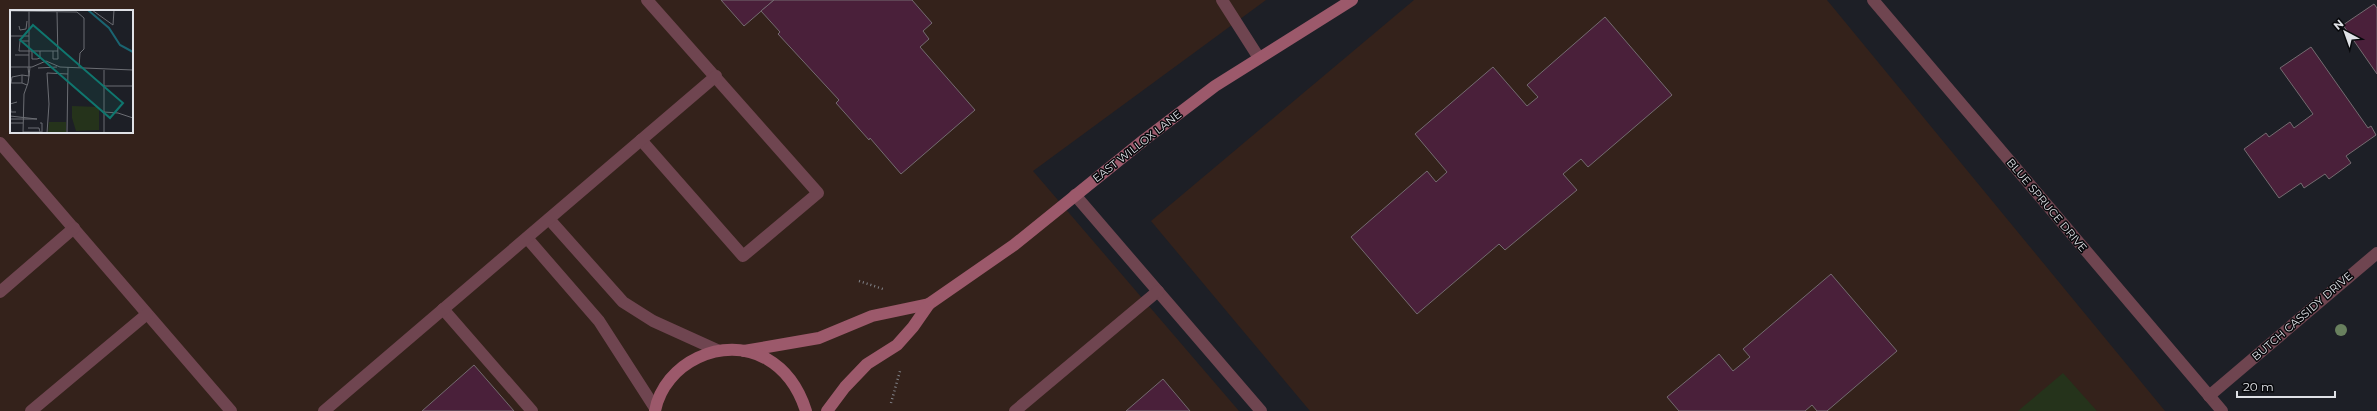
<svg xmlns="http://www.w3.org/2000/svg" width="2377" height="411" font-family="Montserrat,sans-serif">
<rect width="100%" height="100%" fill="#1d1f26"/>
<g fill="#34221b" fill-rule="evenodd">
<path d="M0,0H1266L1033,171L1239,411H0ZM11,11H132V132H11Z"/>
<polygon points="1414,0 1827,0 2165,411 1310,411 1151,221"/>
</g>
<polygon fill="#25331b" points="2063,373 2097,411 2018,411"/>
<g fill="#4a203a" stroke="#746b70">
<polygon points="721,0 774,0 744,26"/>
<polygon points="774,0 912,0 932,23 923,31 929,39 920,47 975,110 901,174 870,138 869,140 836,103 839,100 778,34 780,32 761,11"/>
<polygon points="2374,4 2377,8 2377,74 2343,25"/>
<polygon points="1605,17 1672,95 1588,167 1581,159 1563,174 1577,190 1505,250 1499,244 1417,314 1351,237 1427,171 1436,182 1447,172 1415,134 1493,67 1527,106 1538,97 1527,85"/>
<polygon points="2311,47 2368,128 2371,126 2376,135 2346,156 2351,163 2329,179 2325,174 2304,188 2301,183 2279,198 2244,149 2266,133 2269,137 2290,122 2294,128 2313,114 2280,68"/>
<polygon points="1831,274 1897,351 1827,411 1817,411 1812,405 1805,411 1679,411 1667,397 1719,354 1733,371 1750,357 1743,349"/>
<polygon points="474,365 514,411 422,411"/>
<polygon points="1163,379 1190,411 1126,411"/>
</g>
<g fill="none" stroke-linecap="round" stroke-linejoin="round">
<g stroke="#818389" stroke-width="2.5" stroke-dasharray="1 3" stroke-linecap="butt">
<polyline points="859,281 883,289"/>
<polyline points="891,403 900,371"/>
</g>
<g stroke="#6f4550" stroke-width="12">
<polyline points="1222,0 1259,58"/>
<polyline points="641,140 743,256 818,193 647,0"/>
<polyline points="0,143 231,411"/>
<polyline points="1075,195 1261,411"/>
<polyline points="549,219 623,302 653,321 717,350"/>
<polyline points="527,238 599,321 655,408"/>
<polyline points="0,292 74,228"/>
<polyline points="443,309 532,411"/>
<polyline points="31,411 147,314"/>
<polyline points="324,411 716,76"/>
<polyline points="1015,411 1158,291"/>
</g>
<g stroke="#6f4550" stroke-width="12">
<polyline points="1873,0 2222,411"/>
<polyline points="2209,396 2377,253"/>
</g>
<g stroke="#9c596b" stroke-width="12">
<polyline points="744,351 819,338 872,316 929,304 1014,245 1144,140 1215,86 1352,0"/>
<path d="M655,411C664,363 723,334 767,359C788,371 799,389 806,411"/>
<polyline points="827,411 845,387 867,364 897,345 913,327 929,304"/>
</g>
</g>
<circle fill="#69805e" cx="2341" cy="330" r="6"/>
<g text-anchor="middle" stroke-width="3" stroke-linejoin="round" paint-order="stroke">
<g font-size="11" fill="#dfe1e6" stroke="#08090c">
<text transform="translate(1137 146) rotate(-38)" y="4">EAST WILLOX LANE</text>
<text transform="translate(2047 205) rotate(50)" y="4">BLUE SPRUCE DRIVE</text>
<text transform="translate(2302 316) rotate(-41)" y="4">BUTCH CASSIDY DRIVE</text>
</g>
</g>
<g transform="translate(10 10)">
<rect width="123" height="123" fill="#1d1f26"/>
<path d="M62,96L89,97V120L66,121L62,108ZM39,112H56V123H38Z" fill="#25331b"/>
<path fill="none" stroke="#1a6471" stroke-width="2" d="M78,0L99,18L110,35L123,42"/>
<path fill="none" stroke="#6b6d73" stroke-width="1" d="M82,0L103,15L104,0M0,1L67,2L74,8V39L70,43L69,57M9,16L10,20L16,19L17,11M0,26H19M19,31H10L9,41H48M123,37V0M22,41V49H27L30,48V41M43,41V49H48L47,2M5,45H19M0,57H22M18,57L19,66L20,57M19,57V1M22,57L36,51L50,57L123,60M28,58L47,57M12,73H1L2,67L12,65M94,76H123M6,102H1L0,94L7,92M94,102L108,103L123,108M0,106L27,109H0M0,113H13M18,118H29L30,122M13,122H32V113H30M13,123L14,84L18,73L19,66L12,65V73L17,75M37,123L39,94L37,63L58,64M57,123L58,57M94,123V60"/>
<path fill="#0f766e" fill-opacity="0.15" stroke="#0f766e" stroke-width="2" d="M23,15L113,93L100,108L10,30Z"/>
<rect width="123" height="123" fill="none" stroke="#dfe1e6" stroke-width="2"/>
</g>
<g transform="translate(2345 32) rotate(319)" stroke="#08090c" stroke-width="3" paint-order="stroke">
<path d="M0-3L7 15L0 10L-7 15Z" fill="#dfe1e6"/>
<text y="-6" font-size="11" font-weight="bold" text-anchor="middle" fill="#dfe1e6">N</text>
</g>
<path d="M2237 391v6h98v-6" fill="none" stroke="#dfe1e6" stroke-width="2"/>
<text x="2243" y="391" font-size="12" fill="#dfe1e6" stroke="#08090c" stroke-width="3" paint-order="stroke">20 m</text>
</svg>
